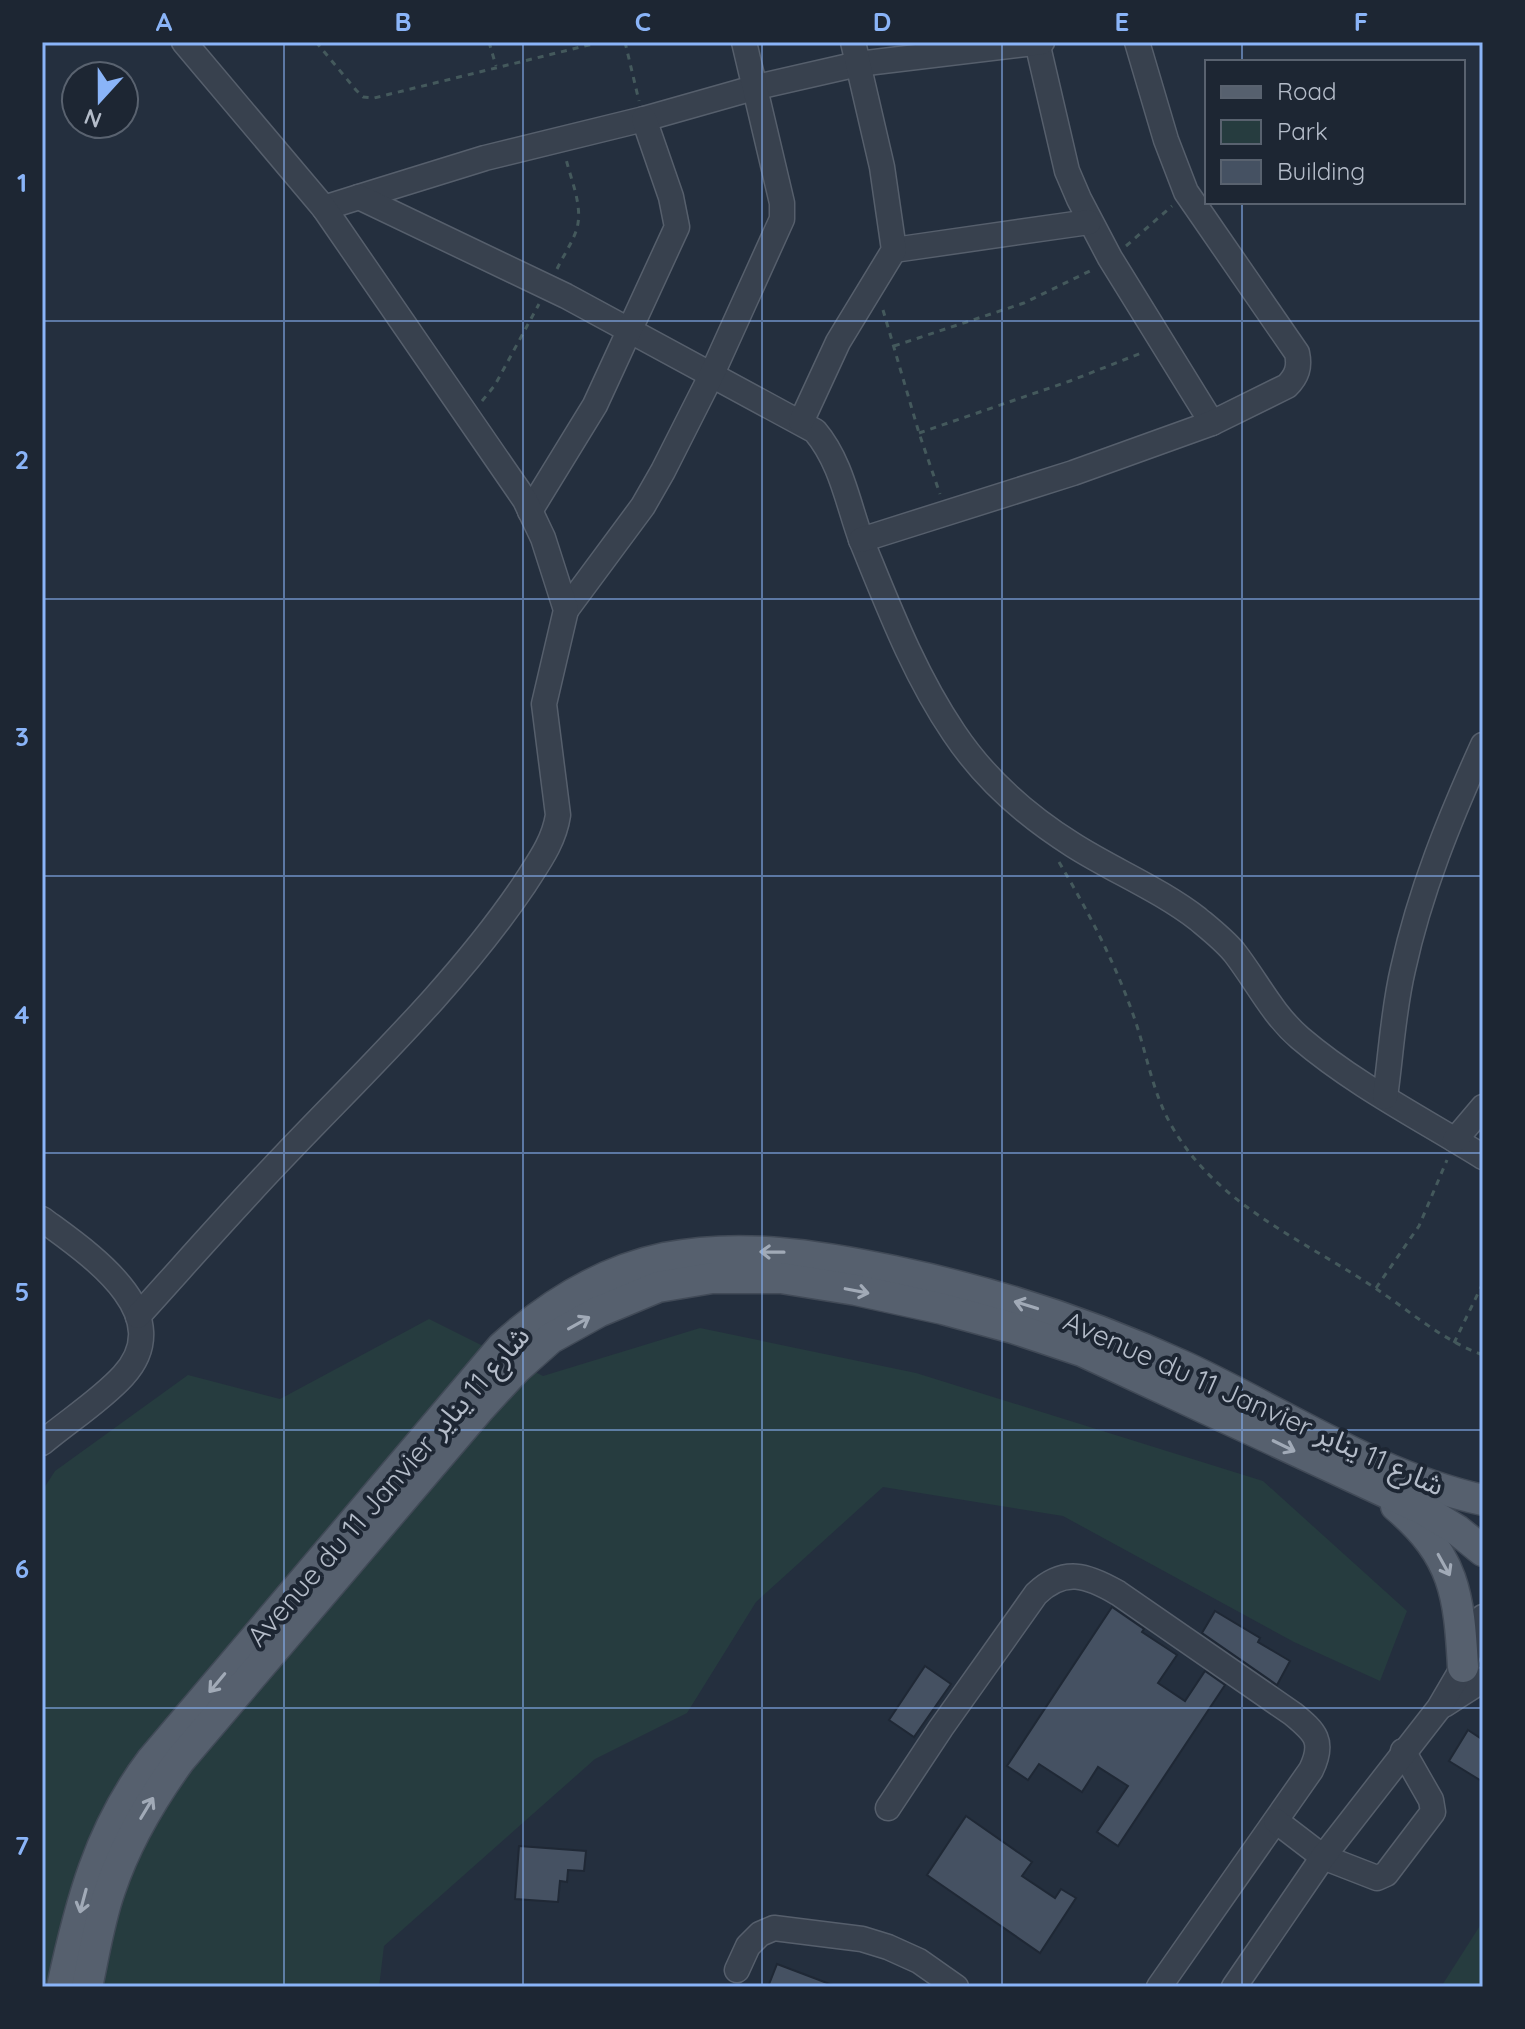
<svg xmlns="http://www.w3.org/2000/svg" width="1525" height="2029" font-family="Quicksand,'Noto Sans Arabic',sans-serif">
<rect width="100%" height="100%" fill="#242f3e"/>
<g fill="#263c3f">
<polygon points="429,1319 543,1376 700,1328 916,1373 1263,1481 1407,1611 1380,1681 1294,1642 1063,1516 883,1487 756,1602 687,1713 595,1759 384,1946 379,1987 42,1987 42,1491 55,1471 188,1375 280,1399"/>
<polygon points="1483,1921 1483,1987 1441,1987"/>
</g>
<g fill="#455162" stroke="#1f2835" stroke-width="2">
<polygon points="1112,1607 1144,1629 1142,1632 1177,1655 1158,1683 1185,1701 1205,1671 1225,1685 1118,1846 1097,1832 1128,1786 1098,1767 1082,1792 1039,1764 1028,1780 1007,1766"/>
<polygon points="1215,1611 1260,1638 1258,1642 1290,1661 1277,1685 1202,1633"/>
<polygon points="925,1666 951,1684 914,1737 889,1720"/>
<polygon points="1468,1730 1483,1740 1483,1782 1449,1761"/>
<polygon points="966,1816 1032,1862 1022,1876 1055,1898 1061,1889 1076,1898 1040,1953 927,1875"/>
<polygon points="519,1846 586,1851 584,1871 568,1870 567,1882 560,1881 558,1902 515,1899"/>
<polygon points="777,1964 835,1986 835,1987 768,1987"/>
</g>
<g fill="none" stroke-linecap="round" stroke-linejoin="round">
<g stroke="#565f6c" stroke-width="27">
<g id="minor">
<polyline points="1037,42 1067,171 1079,199 1110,258 1212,423"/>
<polyline points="359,197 485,158 644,119 757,87 858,64 1042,42"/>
<path d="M324,208L359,197L566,296L815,431C842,463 848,505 862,542C889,608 914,674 954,733C984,778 1027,816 1073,845C1114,871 1159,889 1198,919C1210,929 1224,940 1234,952C1256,980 1272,1014 1300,1038C1355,1085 1422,1119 1483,1157"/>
<polyline points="894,250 1089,222"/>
<polyline points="801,422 838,342 894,250 882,167 853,42"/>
<polyline points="530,511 595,405 677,227 671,197 644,119"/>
<path d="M861,540L1073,473L1212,423L1287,386C1297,376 1300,367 1297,353L1186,192L1166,140L1137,42"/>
<polyline points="566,610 643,506 663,471 711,376 782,219 782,203 744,42"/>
<path d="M1385,1097C1391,1055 1393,1011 1403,969C1420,891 1450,818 1483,745"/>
<polyline points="1455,1140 1483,1107"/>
<path d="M42,1219C85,1251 181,1313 123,1376C100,1401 68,1421 42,1443"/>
<path d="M138,1316C187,1262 235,1207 286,1154C368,1068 457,984 524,885C538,863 554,842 558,815L544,704L566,610L543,538L525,500L324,208L184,42"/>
<polyline points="1444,1705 1483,1680"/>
<path d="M888,1808L941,1728L1036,1594C1064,1567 1087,1575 1118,1593L1293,1714C1315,1732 1325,1741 1311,1770L1159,1987"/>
<polyline points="1276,1821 1323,1857 1377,1878 1386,1874 1433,1812 1431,1800 1403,1751"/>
<polyline points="737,1970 748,1946 760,1934 774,1928 862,1939 888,1947 919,1961 956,1987"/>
<polyline points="1234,1987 1323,1857 1439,1708 1463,1667 1483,1617"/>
</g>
</g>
<g stroke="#414a57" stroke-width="33">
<g id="major">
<path d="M1396,1506C1455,1556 1459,1595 1463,1667"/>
<path d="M62,1987C80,1904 99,1830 151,1761L502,1347C548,1305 603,1271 665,1258C741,1243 817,1255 893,1271C994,1292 1091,1324 1185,1367C1282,1412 1377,1477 1483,1500"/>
<path d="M87,1987C94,1955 99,1921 110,1890C126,1842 151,1800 180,1760L480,1408L516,1369L551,1338L598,1312L658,1287L712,1278H781L856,1290L943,1309L1013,1328L1082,1351L1426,1511L1457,1530L1483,1551"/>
</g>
</g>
<g stroke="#44595c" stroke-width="3" stroke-dasharray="6 6" stroke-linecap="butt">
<polyline points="316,42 356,90 363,97 374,98 601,42"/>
<polyline points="489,42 496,66"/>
<polyline points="625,42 639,101"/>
<polyline points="1126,246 1172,206"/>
<path d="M557,269C563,256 573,242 577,228C583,206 571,180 566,159"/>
<polyline points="883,310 919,433 940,494"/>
<polyline points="894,346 1024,303 1094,269"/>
<polyline points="482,401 495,385 539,304"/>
<polyline points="919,433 1070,381 1144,352"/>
<path d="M1059,862C1089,913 1116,964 1135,1020C1147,1055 1152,1090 1170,1123C1214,1204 1302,1239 1375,1288C1411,1312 1442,1340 1483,1355"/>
<polyline points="1376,1288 1419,1226 1447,1160"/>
<polyline points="1454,1343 1483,1283"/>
</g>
<use href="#minor" stroke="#38414e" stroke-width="24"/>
<use href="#major" stroke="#56606e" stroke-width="30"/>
</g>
<defs><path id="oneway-shaft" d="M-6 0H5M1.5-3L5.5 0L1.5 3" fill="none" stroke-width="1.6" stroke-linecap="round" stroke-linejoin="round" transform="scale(2)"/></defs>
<g stroke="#a1aab7">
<use href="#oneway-shaft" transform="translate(772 1252) rotate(-179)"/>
<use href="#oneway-shaft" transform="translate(857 1291) rotate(11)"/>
<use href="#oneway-shaft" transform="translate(1026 1305) rotate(-163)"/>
<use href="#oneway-shaft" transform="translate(579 1323) rotate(-29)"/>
<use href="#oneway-shaft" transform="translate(1284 1446) rotate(26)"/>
<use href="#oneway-shaft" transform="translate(1444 1565) rotate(61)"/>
<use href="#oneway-shaft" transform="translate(217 1683) rotate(130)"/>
<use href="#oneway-shaft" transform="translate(147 1808) rotate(-59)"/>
<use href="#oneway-shaft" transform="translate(83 1901) rotate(105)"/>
</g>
<path fill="none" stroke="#8ab4f8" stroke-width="2" stroke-opacity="0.55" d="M284,42V1987M523,42V1987M762,42V1987M1002,42V1987M1242,42V62M1242,202V1987M42,321H1483M42,599H1483M42,876H1483M42,1153H1483M42,1430H1483M42,1708H1483"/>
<g text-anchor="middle" stroke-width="8" stroke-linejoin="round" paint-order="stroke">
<g font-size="28" fill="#b4bcc9" stroke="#1d2633">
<text transform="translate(1254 1403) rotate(24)" y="10">Avenue du 11 Janvier شارع 11 يناير</text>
<text transform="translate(388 1486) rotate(-49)" y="10">Avenue du 11 Janvier شارع 11 يناير</text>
</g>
</g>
<rect width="1525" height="2029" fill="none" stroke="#1d2633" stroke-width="88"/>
<rect x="1205" y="60" width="260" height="144" fill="#1d2633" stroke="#59626f" stroke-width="2"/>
<rect x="1221" y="86" width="40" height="12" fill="#56606e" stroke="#59626f" stroke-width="2"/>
<text x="1277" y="100" font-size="24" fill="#b4bcc9">Road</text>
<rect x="1221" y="120" width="40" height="24" fill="#263c3f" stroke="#59626f" stroke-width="2"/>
<text x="1277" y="140" font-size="24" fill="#b4bcc9">Park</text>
<rect x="1221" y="160" width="40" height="24" fill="#455162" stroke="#59626f" stroke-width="2"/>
<text x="1277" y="180" font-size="24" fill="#b4bcc9">Building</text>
<g transform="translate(100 100) rotate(201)"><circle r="38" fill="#1d2633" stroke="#59626f" stroke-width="2"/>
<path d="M0-6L14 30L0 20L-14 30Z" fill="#8ab4f8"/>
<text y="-12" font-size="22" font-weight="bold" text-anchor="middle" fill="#b4bcc9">N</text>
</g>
<rect x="44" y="44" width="1437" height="1941" fill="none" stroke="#8ab4f8" stroke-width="3"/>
<g font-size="26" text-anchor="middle" font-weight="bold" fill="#8ab4f8">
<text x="164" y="31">A</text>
<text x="403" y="31">B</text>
<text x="643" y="31">C</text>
<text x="882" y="31">D</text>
<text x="1122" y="31">E</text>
<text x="1361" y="31">F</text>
<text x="22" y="192">1</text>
<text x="22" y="469">2</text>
<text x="22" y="746">3</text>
<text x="22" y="1024">4</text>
<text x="22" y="1301">5</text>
<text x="22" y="1578">6</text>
<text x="22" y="1855">7</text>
</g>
</svg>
